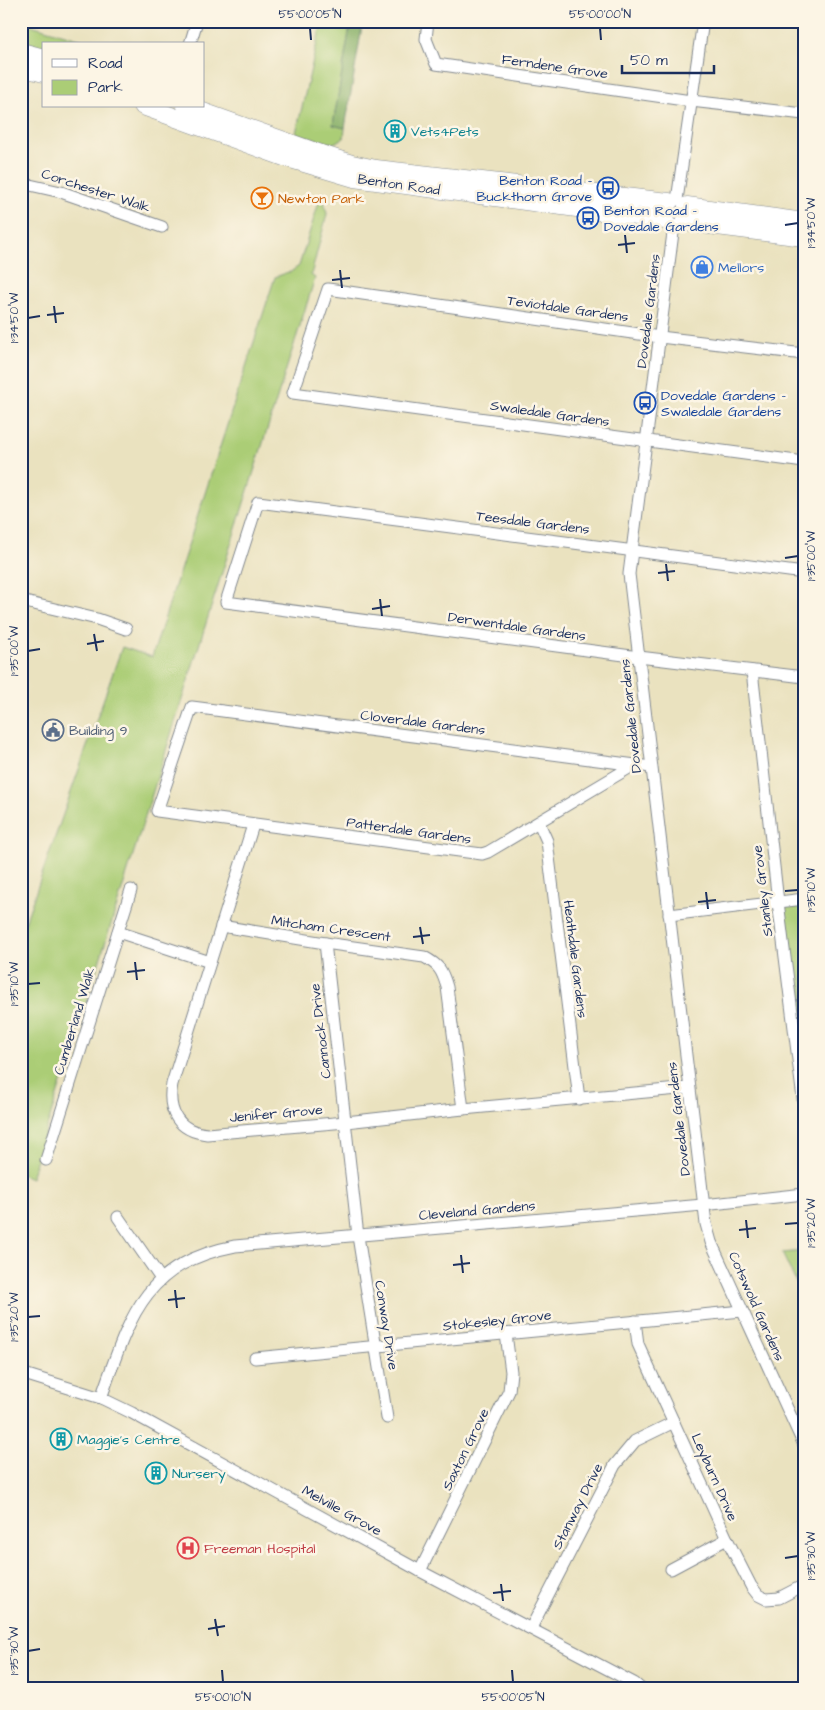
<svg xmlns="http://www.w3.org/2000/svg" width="825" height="1710" font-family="'Architects Daughter',sans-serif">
<rect width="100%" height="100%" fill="#fcf5e5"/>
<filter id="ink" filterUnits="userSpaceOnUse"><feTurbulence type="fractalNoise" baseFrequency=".02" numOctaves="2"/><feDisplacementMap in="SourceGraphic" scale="10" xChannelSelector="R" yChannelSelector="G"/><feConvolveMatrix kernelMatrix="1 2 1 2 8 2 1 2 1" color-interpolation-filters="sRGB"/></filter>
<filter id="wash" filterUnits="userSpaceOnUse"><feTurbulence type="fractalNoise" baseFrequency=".0096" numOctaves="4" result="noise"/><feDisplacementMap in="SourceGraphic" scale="20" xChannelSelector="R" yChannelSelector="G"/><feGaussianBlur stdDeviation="1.12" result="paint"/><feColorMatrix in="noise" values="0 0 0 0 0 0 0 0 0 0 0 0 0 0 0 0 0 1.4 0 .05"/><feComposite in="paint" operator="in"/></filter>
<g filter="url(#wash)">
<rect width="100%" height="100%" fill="#eae2bf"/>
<g fill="#abcd76" stroke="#637e6a">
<polygon points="322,21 351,21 333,125 345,128 344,138 332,144 296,133"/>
<polygon points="21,22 95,44 44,44 44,47 21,41"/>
<polygon points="322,192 327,214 311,275 315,278 31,1178 21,1174 21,934 122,647 152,657 275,277 292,271 299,266"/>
<polygon points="804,904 804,1032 801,1032 784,906"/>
<polygon points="804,1251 804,1299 782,1253"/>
</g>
<polygon fill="#88b067" stroke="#527062" points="351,21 363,21 345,128 333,125"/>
</g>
<g filter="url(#ink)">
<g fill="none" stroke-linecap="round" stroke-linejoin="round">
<g stroke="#82888e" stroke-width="13">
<g id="minor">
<polyline points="428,21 426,39 436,64 691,101 804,114"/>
<polyline points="190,44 197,21"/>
<polyline points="21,183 61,192 162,227"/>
<polyline points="677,200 703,21"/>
<polyline points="674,225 629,574 706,1224 711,1242 804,1445"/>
<polyline points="804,354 660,337 328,289 293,393 804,462"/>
<polyline points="804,573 258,502 226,602 639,657 804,677"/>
<polyline points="21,601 97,619 126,629"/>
<polyline points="752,671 778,902 804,1107"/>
<polyline points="634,765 488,852 482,854 157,811 192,707 651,767"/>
<polyline points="539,823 547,841 579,1099"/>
<path d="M253,825L172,1084C167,1111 178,1131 207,1134L346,1122L463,1109L689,1088"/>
<polyline points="669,915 804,899"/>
<path d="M221,926L325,943L424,957C439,965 442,970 447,987L463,1109"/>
<polyline points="118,932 210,962"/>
<polyline points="325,943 358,1236 387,1418"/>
<polyline points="46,1160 131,890"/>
<polyline points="118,1217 161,1279"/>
<polyline points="635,1321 638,1344 727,1539 751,1586 758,1595 766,1599 779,1598 804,1585"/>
<polyline points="255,1358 742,1311"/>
<polyline points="21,1373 101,1398 132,1413 420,1571 634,1683 641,1689"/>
<path d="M101,1398C129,1320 142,1264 235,1246L703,1205L804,1194"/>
<polyline points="671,1569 727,1539"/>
<polyline points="420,1571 509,1391 511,1372 506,1334"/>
<polyline points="531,1628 615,1465 635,1441 674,1422"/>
</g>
</g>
<g stroke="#82888e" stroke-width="19">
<g id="primary">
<polyline points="21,52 44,58"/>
<polyline points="21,67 44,73"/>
<polyline points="143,106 287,158 354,178 665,220"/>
<polyline points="186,106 321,154 352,164 376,169 669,202"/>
<polyline points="687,206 804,222"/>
<polyline points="685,222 804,237"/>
</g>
</g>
<use href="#minor" stroke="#fff" stroke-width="11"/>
<use href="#primary" stroke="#fff" stroke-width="18"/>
</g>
</g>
<path fill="none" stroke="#1b2f5e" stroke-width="2" d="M310,28L311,40M600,28L601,40M785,225L798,223M625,235L627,253M618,245L635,243M340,270L342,288M332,280L350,278M54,306L56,323M47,315L64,313M28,318L40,316M785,558L798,556M666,564L668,581M658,573L675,571M380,599L382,616M372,609L390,606M94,634L97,651M87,644L104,641M28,651L40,649M785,891L798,890M706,892L708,909M698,902L716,900M420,927L423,944M413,937L430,935M135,962L137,980M127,972L145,970M28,984L40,983M746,1220L748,1238M785,1224L798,1223M739,1230L756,1228M461,1255L463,1273M453,1265L470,1263M175,1290L177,1308M168,1300L185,1298M28,1317L40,1316M785,1558L798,1556M501,1584L503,1601M493,1593L511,1591M215,1619L218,1636M208,1629L225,1626M28,1651L40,1649M222,1670L223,1682M512,1670L513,1682"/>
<defs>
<g id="building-ring" transform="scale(1.125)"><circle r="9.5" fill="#fcf5e5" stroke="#0f9aa8" stroke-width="1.5"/><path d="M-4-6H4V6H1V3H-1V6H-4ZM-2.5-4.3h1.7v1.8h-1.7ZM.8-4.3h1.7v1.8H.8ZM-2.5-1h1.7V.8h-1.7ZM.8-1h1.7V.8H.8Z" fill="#0f9aa8"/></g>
<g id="bus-ring" transform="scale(1.125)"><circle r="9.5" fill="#fcf5e5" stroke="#1a4fb4" stroke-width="1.5"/><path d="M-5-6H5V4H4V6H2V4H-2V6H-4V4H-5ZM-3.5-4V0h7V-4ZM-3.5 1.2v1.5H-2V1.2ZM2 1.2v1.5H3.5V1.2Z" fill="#1a4fb4"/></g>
<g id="bar-ring" transform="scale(1.125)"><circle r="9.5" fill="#fcf5e5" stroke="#e8710a" stroke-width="1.5"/><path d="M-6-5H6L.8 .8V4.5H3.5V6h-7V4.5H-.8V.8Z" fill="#e8710a"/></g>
<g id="shop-ring" transform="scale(1.125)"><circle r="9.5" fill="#fcf5e5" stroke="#3f7fe0" stroke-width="1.5"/><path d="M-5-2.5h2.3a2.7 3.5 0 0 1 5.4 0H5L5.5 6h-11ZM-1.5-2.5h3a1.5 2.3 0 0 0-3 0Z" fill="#3f7fe0"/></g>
<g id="civic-ring" transform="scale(1.125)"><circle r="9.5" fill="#fcf5e5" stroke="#5c6f8a" stroke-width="1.5"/><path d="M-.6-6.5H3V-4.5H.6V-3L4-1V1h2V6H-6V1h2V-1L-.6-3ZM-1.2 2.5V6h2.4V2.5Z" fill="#5c6f8a"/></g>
<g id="hospital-ring" transform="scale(1.125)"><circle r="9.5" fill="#fcf5e5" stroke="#e0444e" stroke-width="1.5"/><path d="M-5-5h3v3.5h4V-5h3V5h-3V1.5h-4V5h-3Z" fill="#e0444e"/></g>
</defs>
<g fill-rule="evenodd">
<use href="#building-ring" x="395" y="131"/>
<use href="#bus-ring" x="608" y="188"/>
<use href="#bar-ring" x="262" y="198"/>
<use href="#bus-ring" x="588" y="218"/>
<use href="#shop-ring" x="702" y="267"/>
<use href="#bus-ring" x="645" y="403"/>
<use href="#civic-ring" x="53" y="730"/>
<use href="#building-ring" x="61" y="1439"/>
<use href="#building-ring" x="156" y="1473"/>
<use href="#hospital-ring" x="188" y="1548"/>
</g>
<g text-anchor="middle" stroke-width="5" stroke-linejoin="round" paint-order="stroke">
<g font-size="14" fill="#1b2f5e" stroke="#fcf5e5">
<text transform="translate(555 66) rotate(8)" y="5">Ferndene Grove</text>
<text transform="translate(399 184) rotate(8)" y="5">Benton Road</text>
<text transform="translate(96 190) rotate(18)" y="5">Corchester Walk</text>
<text transform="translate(568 308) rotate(8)" y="5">Teviotdale Gardens</text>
<text transform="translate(648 311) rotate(-83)" y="5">Dovedale Gardens</text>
<text transform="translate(550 413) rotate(8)" y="5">Swaledale Gardens</text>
<text transform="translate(533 522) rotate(7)" y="5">Teesdale Gardens</text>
<text transform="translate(517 626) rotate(8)" y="5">Derwentdale Gardens</text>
<text transform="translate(630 716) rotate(-96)" y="5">Dovedale Gardens</text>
<text transform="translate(423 722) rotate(7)" y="5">Cloverdale Gardens</text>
<text transform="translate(409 830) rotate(8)" y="5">Patterdale Gardens</text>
<text transform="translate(762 891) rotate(-97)" y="5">Stanley Grove</text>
<text transform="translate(331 928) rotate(8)" y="5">Mitcham Crescent</text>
<text transform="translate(576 959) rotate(83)" y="5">Heathdale Gardens</text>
<text transform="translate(74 1021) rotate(-73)" y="5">Cumberland Walk</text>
<text transform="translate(320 1031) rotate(-97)" y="5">Cannock Drive</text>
<text transform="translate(276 1113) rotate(-5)" y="5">Jenifer Grove</text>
<text transform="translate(678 1119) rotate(-97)" y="5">Dovedale Gardens</text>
<text transform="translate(477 1210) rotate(-5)" y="5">Cleveland Gardens</text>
<text transform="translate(757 1306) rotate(66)" y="5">Cotswold Gardens</text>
<text transform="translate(497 1320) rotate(-6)" y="5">Stokesley Grove</text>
<text transform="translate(387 1325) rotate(81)" y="5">Conway Drive</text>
<text transform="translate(465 1449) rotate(-64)" y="5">Saxton Grove</text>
<text transform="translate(715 1477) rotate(66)" y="5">Leyburn Drive</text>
<text transform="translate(577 1506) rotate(-63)" y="5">Stanway Drive</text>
<text transform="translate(342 1510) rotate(29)" y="5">Melville Grove</text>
</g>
<g font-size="14" fill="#0d838f" stroke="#fcf5e5" text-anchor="start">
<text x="411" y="136">Vets4Pets</text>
<text x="77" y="1444">Maggie's Centre</text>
<text x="172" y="1478">Nursery</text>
</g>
<g font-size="14" fill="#164399" stroke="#fcf5e5" text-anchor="start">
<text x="592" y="185" text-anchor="end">Benton Road -<tspan x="592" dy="16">Buckthorn Grove</tspan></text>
<text x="604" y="215">Benton Road -<tspan x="604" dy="16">Dovedale Gardens</tspan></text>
<text x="661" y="400">Dovedale Gardens -<tspan x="661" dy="16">Swaledale Gardens</tspan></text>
</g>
<g font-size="14" fill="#c56008" stroke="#fcf5e5" text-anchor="start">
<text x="278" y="203">Newton Park</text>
</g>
<g font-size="14" fill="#366cbe" stroke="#fcf5e5" text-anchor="start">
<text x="718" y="272">Mellors</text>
</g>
<g font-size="14" fill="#4e5e75" stroke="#fcf5e5" text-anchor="start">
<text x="69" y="735">Building 9</text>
</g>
<g font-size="14" fill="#be3a42" stroke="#fcf5e5" text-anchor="start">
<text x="204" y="1553">Freeman Hospital</text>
</g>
</g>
<rect width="825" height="1710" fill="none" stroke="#fcf5e5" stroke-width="55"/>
<rect x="42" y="42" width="162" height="65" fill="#fcf5e5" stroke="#a2a6af"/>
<rect x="52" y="59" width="25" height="8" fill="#ffffff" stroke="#a2a6af"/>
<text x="88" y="68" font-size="15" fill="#1b2f5e">Road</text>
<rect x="52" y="80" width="25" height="15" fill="#abcd76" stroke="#a2a6af"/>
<text x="88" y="92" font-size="15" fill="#1b2f5e">Park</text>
<path d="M622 65v8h92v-8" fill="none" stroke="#1b2f5e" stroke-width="2.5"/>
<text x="630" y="65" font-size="15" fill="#1b2f5e" stroke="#fcf5e5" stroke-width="4" paint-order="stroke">50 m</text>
<rect x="28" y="28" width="770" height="1654" fill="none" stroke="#1b2f5e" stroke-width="2"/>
<g font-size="12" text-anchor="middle" fill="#1b2f5e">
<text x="310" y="18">55°00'05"N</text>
<text x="600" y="18">55°00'00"N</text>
<text transform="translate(811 223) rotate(-90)" y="4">1°34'50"W</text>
<text transform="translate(14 318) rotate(-90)" y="4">1°34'50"W</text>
<text transform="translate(811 556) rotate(-90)" y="4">1°35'00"W</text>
<text transform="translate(14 651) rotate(-90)" y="4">1°35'00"W</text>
<text transform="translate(811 890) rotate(-90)" y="4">1°35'10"W</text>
<text transform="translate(14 984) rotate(-90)" y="4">1°35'10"W</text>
<text transform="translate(811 1223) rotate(-90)" y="4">1°35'20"W</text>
<text transform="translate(14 1317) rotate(-90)" y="4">1°35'20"W</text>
<text transform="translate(811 1556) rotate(-90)" y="4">1°35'30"W</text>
<text transform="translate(14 1651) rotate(-90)" y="4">1°35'30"W</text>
<text x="223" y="1701">55°00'10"N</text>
<text x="513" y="1701">55°00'05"N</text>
</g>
</svg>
